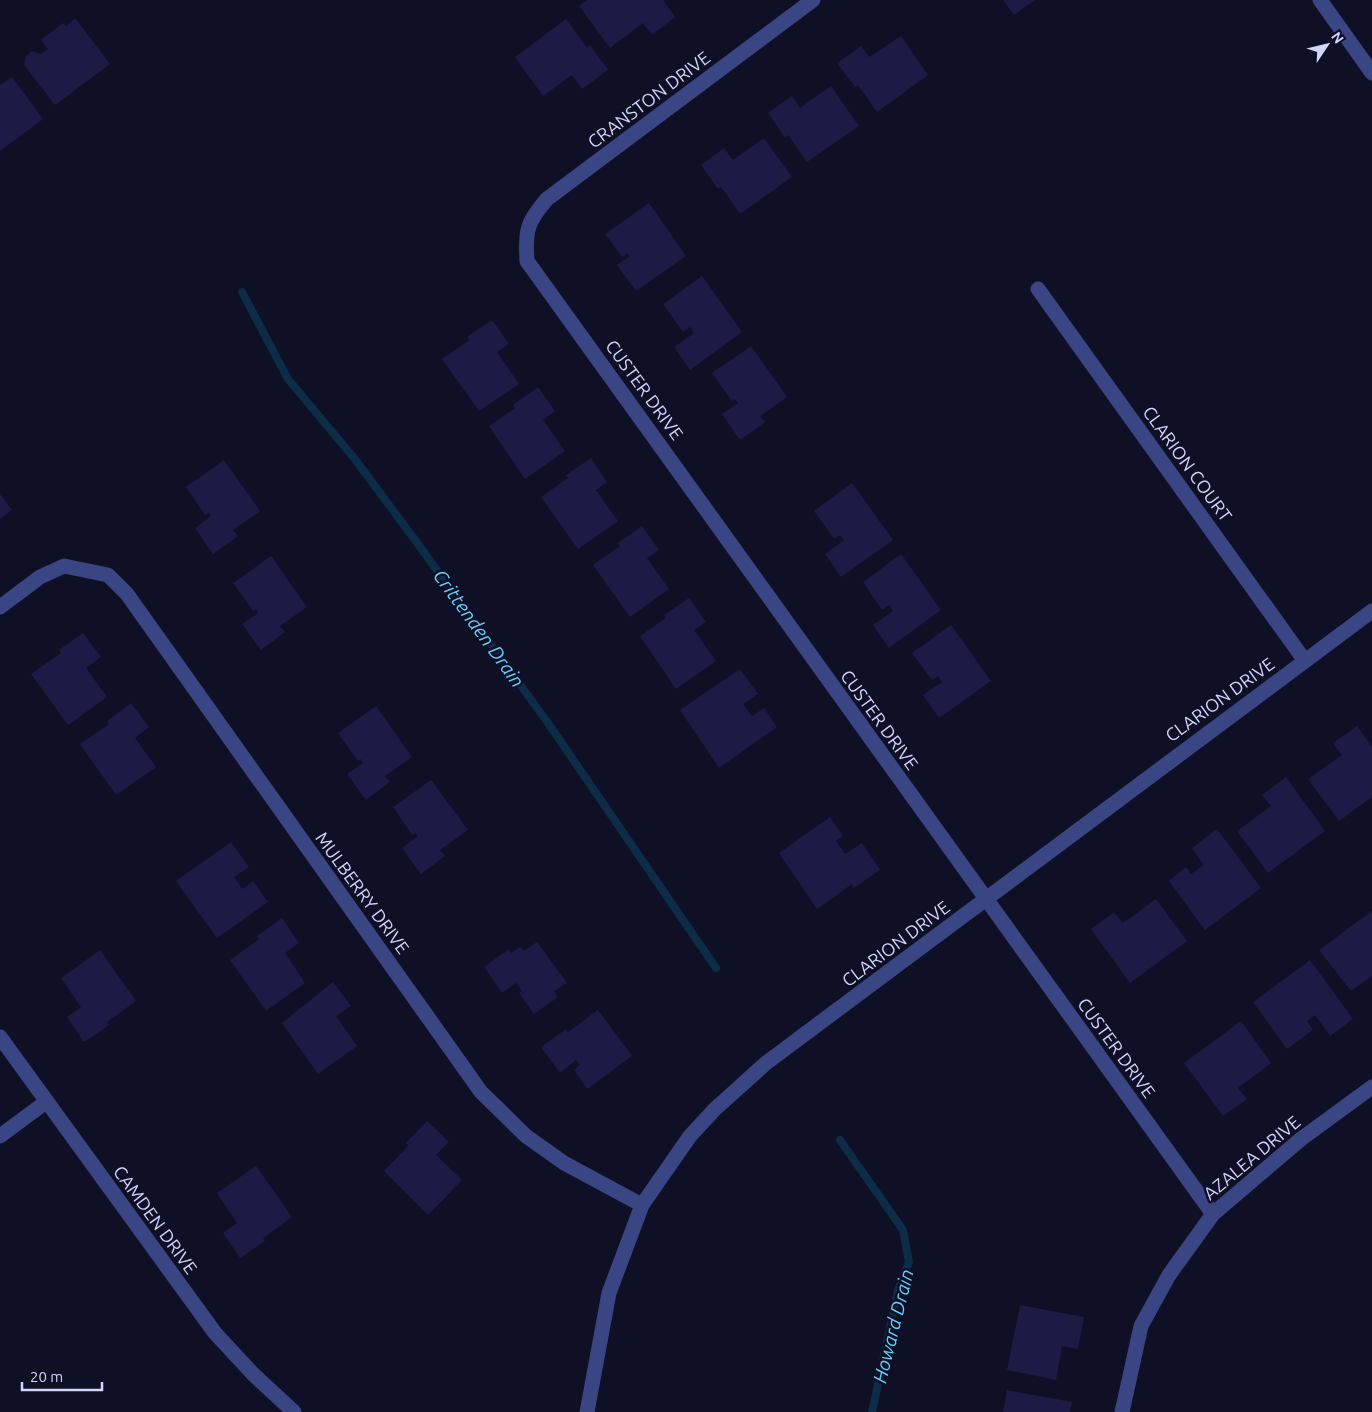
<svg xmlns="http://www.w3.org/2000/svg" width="1372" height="1412" font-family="Ubuntu,sans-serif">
<rect width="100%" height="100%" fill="#0f0f25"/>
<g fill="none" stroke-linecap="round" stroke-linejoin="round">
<g stroke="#0c2c47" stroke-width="8">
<polyline points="242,292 288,379 354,458 415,540 548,723 716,968"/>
<polyline points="840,1140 903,1230 909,1262 898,1290 872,1412"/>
</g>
</g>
<g fill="#1c1b46">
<polygon points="587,0 663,0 675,17 652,35 643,23 610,48 579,6"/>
<polygon points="1003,0 1035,0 1014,15"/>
<polygon points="75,18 110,64 55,105 24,65 26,56 32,51 41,54 48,49 41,40 63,23 66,26"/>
<polygon points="566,19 587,48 590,45 608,70 582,89 572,75 543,96 515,57"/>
<polygon points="901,36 928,75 877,112 858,85 855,87 837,63 861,46 869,57"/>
<polygon points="12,77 43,119 0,151 0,85"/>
<polygon points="831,86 859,126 807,162 788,135 785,138 768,113 792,96 800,108"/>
<polygon points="764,138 792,177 740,214 721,187 718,189 701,165 724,148 733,160"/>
<polygon points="649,203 686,256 636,291 617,265 630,256 627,253 622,257 605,234"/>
<polygon points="702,276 742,332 690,370 674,347 694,333 690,327 683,332 663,304"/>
<polygon points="492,320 509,344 497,352 519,384 479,411 442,359 470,340 467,337"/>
<polygon points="751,346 787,397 760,416 765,422 740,440 722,414 738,403 735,399 732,401 712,373"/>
<polygon points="538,387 555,411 543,420 565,451 525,479 489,426 515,408 513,405"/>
<polygon points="591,458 607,482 596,490 618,521 578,549 541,497 568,478 566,475"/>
<polygon points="224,460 260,511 233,530 238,536 213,554 195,528 211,516 209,513 205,515 186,487"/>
<polygon points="852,483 893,540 841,577 825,554 844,540 840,535 834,539 814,511"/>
<polygon points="0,494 12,510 0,519"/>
<polygon points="642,526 659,550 647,558 669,589 630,617 593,565 620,546 618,543"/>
<polygon points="901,554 941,610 889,648 873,625 893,611 889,605 882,610 863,582"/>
<polygon points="271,556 307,607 280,626 285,632 261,650 242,624 258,613 256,609 253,611 233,583"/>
<polygon points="689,598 706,622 694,630 716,661 676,689 640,636 666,618 664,615"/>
<polygon points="951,625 991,681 939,718 923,695 942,682 938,676 932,680 912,653"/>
<polygon points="83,633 101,657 86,668 107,697 68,725 31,674 61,653 59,650"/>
<polygon points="740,669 758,694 743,704 752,716 764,708 777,727 719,768 680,710"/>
<polygon points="131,703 149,727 135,738 156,767 116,795 80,744 109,724 107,721"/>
<polygon points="376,706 412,757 385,776 390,782 366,800 347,774 363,763 361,759 358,761 338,733"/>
<polygon points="1357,726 1372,747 1372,797 1339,821 1308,779 1342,755 1333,743"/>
<polygon points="1286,777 1325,831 1268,873 1237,831 1271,806 1262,795"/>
<polygon points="431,780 468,830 440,850 445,856 421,874 402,848 418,836 416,833 412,835 393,807"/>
<polygon points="830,817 843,836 836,841 845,854 862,843 880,870 854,888 852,884 817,909 779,853"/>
<polygon points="1217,829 1261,888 1205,930 1169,881 1186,867 1191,874 1204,865 1192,848"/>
<polygon points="231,842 249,867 234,877 243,889 253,881 268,902 217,938 176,881"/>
<polygon points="1156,899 1187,941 1130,983 1091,929 1114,912 1123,923"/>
<polygon points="1372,911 1372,976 1351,991 1319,950"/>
<polygon points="282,918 299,943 285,953 305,983 266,1011 230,960 259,939 257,936"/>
<polygon points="537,942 567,983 554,991 558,997 534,1014 519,993 522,991 516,983 502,993 484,967 509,949 511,953 520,947 524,951"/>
<polygon points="100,950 136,1001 107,1022 109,1025 84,1042 67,1017 81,1007 61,978"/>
<polygon points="1310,960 1353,1019 1330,1036 1315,1015 1307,1021 1313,1030 1287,1049 1253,1002"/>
<polygon points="333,982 351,1006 336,1016 357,1046 318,1074 282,1023"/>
<polygon points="598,1010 632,1056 587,1089 574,1070 580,1065 576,1060 560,1073 541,1047 566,1029 568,1032"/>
<polygon points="1241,1021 1271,1063 1238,1088 1247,1099 1223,1116 1184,1063"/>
<polygon points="427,1121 449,1142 436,1155 462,1180 428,1215 384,1171 409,1145 406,1143"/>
<polygon points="256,1166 292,1217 263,1238 265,1241 240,1258 223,1233 237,1223 217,1193"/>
<polygon points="1020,1305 1084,1317 1078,1349 1062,1346 1056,1380 1007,1370"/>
<polygon points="1007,1390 1072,1402 1070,1412 1003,1412"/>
</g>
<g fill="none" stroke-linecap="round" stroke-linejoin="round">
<g stroke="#3a4584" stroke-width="15">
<path d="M813,0L547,199C527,222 525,230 527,261L1213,1214"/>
<polyline points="1320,0 1372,73"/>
<polyline points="1038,289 1305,661"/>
<polyline points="0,607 40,577 64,566 108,575 127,594 481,1092 526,1136 564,1163 642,1205"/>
<polyline points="0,1037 215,1333 253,1374 294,1412"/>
<polyline points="0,1136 46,1102"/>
<polyline points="587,1412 609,1293 642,1205 690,1136 715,1109 766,1063 1372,611"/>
<polyline points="1122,1412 1141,1326 1169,1275 1213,1214 1301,1139 1372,1087"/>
</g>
</g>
<g text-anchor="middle" stroke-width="5" stroke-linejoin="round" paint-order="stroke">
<g font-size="18" fill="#d3d6ff" stroke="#0f0f25">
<text transform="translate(649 100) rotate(-37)" y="6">CRANSTON DRIVE</text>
<text transform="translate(644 390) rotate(54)" y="6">CUSTER DRIVE</text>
<text transform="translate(1187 464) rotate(54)" y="6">CLARION COURT</text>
<text transform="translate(1220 700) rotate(-36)" y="6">CLARION DRIVE</text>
<text transform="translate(879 720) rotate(54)" y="6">CUSTER DRIVE</text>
<text transform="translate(362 893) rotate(54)" y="6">MULBERRY DRIVE</text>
<text transform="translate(896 944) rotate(-37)" y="6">CLARION DRIVE</text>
<text transform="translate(1116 1048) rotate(54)" y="6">CUSTER DRIVE</text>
<text transform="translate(1252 1158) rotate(-40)" y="6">AZALEA DRIVE</text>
<text transform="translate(155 1220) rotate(54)" y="6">CAMDEN DRIVE</text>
</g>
<g font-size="19" font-style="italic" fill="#63d2fd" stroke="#0f0f25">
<text transform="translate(479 628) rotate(54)" y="7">Crittenden Drain</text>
<text transform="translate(893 1326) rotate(-76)" y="7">Howard Drain</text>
</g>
</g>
<g transform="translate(1327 45) rotate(55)" stroke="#0f0f25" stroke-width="4" paint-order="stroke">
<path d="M0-4L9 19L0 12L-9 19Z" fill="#d3d6ff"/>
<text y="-8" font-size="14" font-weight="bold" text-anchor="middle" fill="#d3d6ff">N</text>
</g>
<path d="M22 1382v8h80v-8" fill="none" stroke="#d3d6ff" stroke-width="2.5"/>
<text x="30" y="1382" font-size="15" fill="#d3d6ff" stroke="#0f0f25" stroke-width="4" paint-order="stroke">20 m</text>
</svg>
